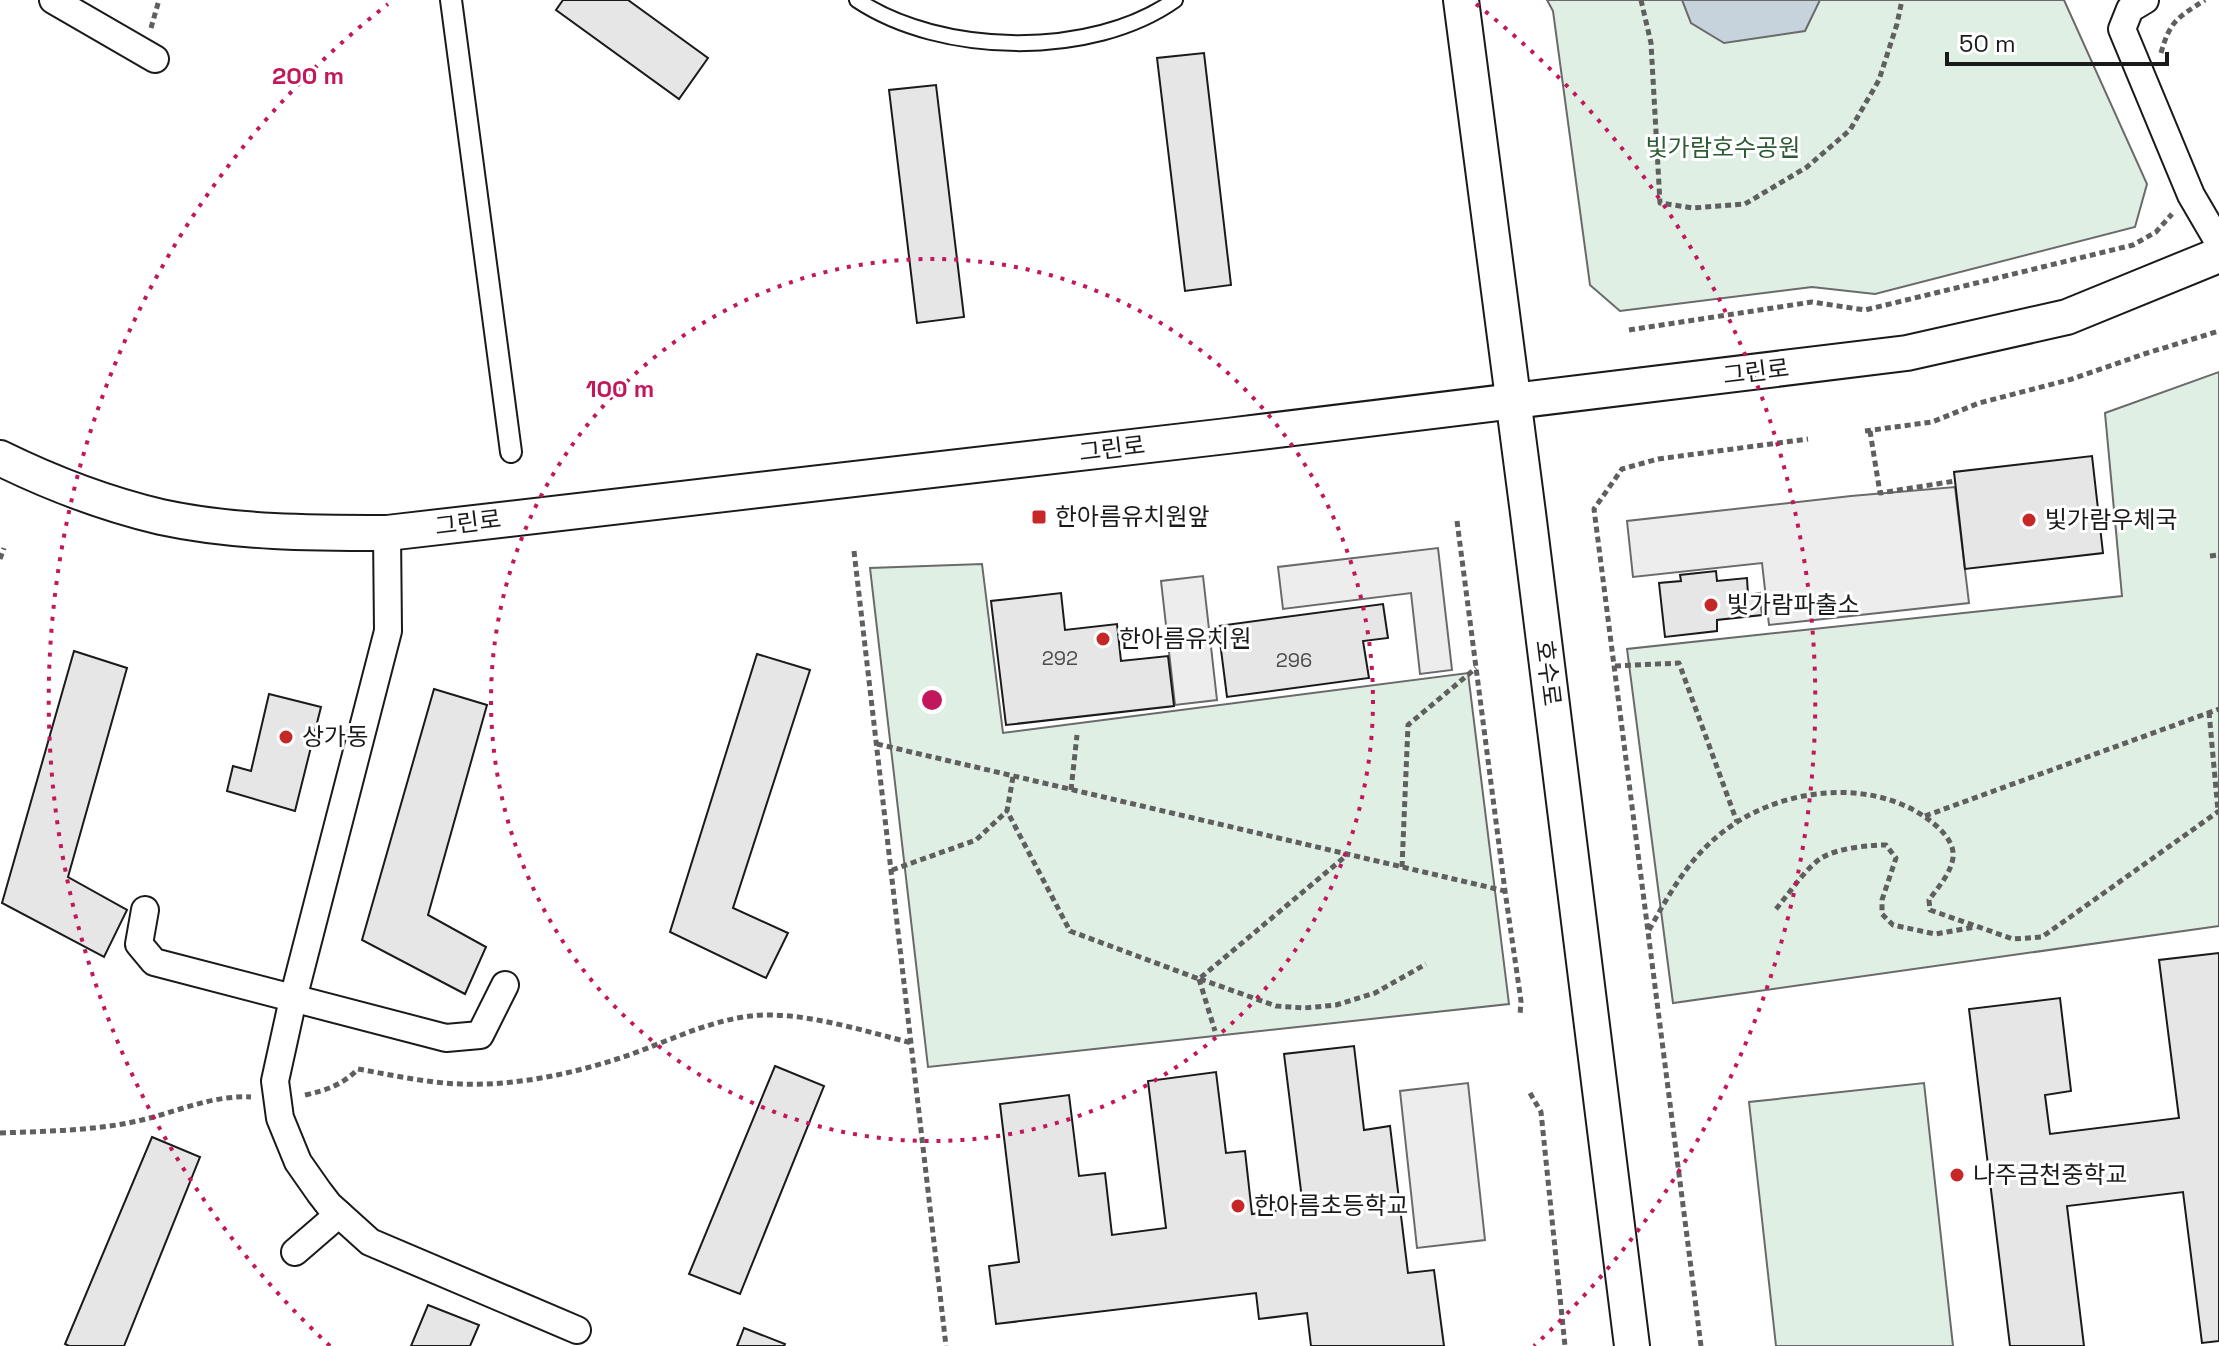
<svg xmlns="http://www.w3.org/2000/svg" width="2219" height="1346" font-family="'Space Grotesk','Noto Sans KR',sans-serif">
<rect width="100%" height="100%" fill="#fff"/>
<g fill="#e0efe3" stroke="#6a6a6a" stroke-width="2">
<polygon points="1547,0 2064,0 2147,184 2135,227 1875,294 1812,287 1620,311 1590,285 1553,11"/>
<polygon points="2219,372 2219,926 1673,1003 1627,649 2122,596 2105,413"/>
<polygon points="982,564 1003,733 1468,673 1509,1004 928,1067 870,568"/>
<polygon points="1924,1083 1953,1346 1776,1346 1749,1102"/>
</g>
<g fill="#ededed" stroke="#6a6a6a" stroke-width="2">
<polygon points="1955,487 1969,603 1769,625 1762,563 1633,577 1627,521 1851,496"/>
<polygon points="1438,548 1452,670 1420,674 1411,593 1283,609 1278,567"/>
<polygon points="1203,576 1217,700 1175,705 1161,581"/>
<polygon points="1468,1083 1485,1240 1417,1248 1400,1091"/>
</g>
<polygon fill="#c6d2dc" stroke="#6a6a6a" stroke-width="2" points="1682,0 1820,0 1805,31 1724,43 1691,23"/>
<g fill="#e6e6e6" stroke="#1a1a1a" stroke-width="2">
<polygon points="563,0 628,0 708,58 679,99 556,10"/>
<polygon points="1204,53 1231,285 1185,291 1157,58"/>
<polygon points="936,85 964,317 917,323 889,90"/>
<polygon points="2092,456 2103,553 1965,569 1954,472"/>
<polygon points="1716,571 1717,581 1747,578 1748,595 1760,593 1762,615 1717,620 1717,631 1665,637 1659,583 1681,581 1680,575"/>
<polygon points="1061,593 1065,630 1117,624 1121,661 1168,656 1174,706 1006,725 991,601"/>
<polygon points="1383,604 1388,638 1363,641 1369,678 1227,697 1218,626"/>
<polygon points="74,651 127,668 68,877 127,910 104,957 2,903"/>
<polygon points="757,654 810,670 733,908 788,933 766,978 670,932"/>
<polygon points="434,689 487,705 428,915 486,947 465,994 362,940"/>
<polygon points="269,694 321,707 295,811 227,791 233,766 251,771"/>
<polygon points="2219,953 2219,1341 2202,1343 2183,1192 2067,1206 2084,1346 2010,1346 1969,1009 2060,998 2071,1091 2045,1095 2050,1134 2179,1118 2159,960"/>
<polygon points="1354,1046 1364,1130 1390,1126 1408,1273 1434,1270 1444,1346 1311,1346 1307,1313 1259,1319 1256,1293 996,1324 989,1266 1019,1262 1000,1104 1069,1095 1079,1176 1105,1173 1112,1235 1166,1228 1148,1081 1216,1072 1226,1153 1245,1151 1252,1214 1303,1207 1284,1054"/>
<polygon points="775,1066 824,1086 740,1294 689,1274"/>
<polygon points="152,1137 200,1157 124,1346 69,1346 65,1344"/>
<polygon points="428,1305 479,1325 470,1346 411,1346"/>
<polygon points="744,1328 785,1344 784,1346 737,1346"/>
</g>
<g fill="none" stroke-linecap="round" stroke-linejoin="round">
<g stroke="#1a1a1a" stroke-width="18">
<path id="service" d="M857,0C941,56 1092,59 1175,0"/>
</g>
<g stroke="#1a1a1a" stroke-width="24">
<polyline id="pedestrian" points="451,0 511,452"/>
</g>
<g stroke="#1a1a1a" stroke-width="30">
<g id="minor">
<polyline points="53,0 155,59"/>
<polyline points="2145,0 2130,9 2122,29 2191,195 2219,243"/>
<polyline points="387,533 388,631 293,999 275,1081 280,1118 298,1162 319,1192 329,1205 370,1242 577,1330"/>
<polyline points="145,910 139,944 154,962 446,1038 480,1035 505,985"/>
<polyline points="295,1252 339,1214"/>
</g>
</g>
<g stroke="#1a1a1a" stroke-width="38">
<g id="tertiary">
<polyline points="1461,0 1528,513 1632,1346"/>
<path d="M0,458C51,483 106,504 161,517C235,533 312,533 387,533L1227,436L1907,353L2067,317L2219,255"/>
</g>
</g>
<g stroke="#5f5f5f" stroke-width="5" stroke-dasharray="6 4" stroke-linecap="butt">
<polyline points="1641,0 1651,43 1660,203 1693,208 1745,204 1807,167 1850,130 1879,80 1897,24 1902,0"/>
<polyline points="151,28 159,0"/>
<path d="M2161,53C2170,21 2177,18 2205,0"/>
<polyline points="1629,330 1812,302 1865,310 2133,245 2156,232 2172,214"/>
<polyline points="1865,431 1932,422 1979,403 2072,379 2144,354 2219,331"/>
<polyline points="1870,431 1880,493 1955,481"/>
<polyline points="1457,521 1505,891 1521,1001 1520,1015"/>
<polyline points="854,551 946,1346"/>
<polyline points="2210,556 2219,555"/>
<polyline points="0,559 4,548"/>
<polyline points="1615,666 1679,663 1737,822"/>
<polyline points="2209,712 2218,811"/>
<polyline points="877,744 1505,891"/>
<polyline points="1013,777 1007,811 1070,931 1199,979 1347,855"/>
<polyline points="1071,790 1077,735"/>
<polyline points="1925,816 2219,709"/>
<polyline points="1402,867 1408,725 1476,668"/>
<polyline points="892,870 976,840 1007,811"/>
<path d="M1776,909C1788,895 1808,865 1823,857C1839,848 1869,845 1886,845L1896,858L1882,900V914L1893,925L1935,934L1975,927"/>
<path d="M1649,930C1675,884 1695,847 1742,819C1798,786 1880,780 1933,823C1943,831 1955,844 1953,858C1950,875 1938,887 1929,900L1930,910L2013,939L2042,937L2219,811"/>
<polyline points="1199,979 1215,1031"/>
<polyline points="1200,979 1276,1006 1304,1008 1336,1005 1375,993 1426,964"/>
<polyline points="1530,1093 1541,1112 1565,1346"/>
<path d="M305,1095C327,1090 342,1085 358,1069C392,1075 427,1083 461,1084C513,1086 567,1075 617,1059C661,1045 703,1022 750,1016C799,1010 864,1031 912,1043"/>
<path d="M0,1133C47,1131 96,1131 142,1120C179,1111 213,1095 251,1097"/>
<polyline points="1701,1346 1594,509 1622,469 1658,459 1808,439"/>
</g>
<use href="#service" stroke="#fff" stroke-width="14"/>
<use href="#pedestrian" stroke="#fff" stroke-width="20"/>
<use href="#minor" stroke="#fff" stroke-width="26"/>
<use href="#tertiary" stroke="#fff" stroke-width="34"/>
</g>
<g fill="none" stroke="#c2185b" stroke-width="4" stroke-dasharray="4 8">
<circle cx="932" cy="700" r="441"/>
<path d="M330 1346A883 883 0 0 1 388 4M1476 4A883 883 0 0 1 1534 1346"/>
</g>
<g fill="#c62828" stroke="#fff" stroke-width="3">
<rect x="1031" y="509" width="16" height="16" rx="4"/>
<circle cx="2029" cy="520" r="8"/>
<circle cx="1711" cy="605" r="8"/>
<circle cx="1103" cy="639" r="8"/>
<circle cx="286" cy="737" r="8"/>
<circle cx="1957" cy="1175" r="8"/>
<circle cx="1238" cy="1206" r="8"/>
</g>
<g text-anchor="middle" stroke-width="6" stroke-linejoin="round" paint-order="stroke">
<g font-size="20" fill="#4d4d4d">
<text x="1060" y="665">292</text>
<text x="1294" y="667">296</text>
</g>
<g font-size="24" fill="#2b5a34" stroke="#fff">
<text x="1723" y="156">빛가람호수공원</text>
</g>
<g font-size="24" fill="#1a1a1a" stroke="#fff">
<text transform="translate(1756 372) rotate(-7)" y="8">그린로</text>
<text transform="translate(1112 449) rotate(-7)" y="8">그린로</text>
<text transform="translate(468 523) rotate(-7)" y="8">그린로</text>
<text transform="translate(1548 673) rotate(83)" y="8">호수로</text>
</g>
<g font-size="24" fill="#1a1a1a" stroke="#fff" text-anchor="start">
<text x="1055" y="525">한아름유치원앞</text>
<text x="2045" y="528">빛가람우체국</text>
<text x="1727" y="613">빛가람파출소</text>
<text x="1119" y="647">한아름유치원</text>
<text x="302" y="745">상가동</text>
<text x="1973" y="1183">나주금천중학교</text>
<text x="1254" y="1214">한아름초등학교</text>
</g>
</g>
<circle cx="932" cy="700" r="12" fill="#c2185b" stroke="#fff" stroke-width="4"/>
<g font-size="24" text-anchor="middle" font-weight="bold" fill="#c2185b" stroke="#fff" stroke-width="6" stroke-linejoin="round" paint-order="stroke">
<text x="308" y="84">200 m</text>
<text x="620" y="397">100 m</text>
</g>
<path d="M1947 52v12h220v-12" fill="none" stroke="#1a1a1a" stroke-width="4"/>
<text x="1959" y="52" font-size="24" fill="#1a1a1a" stroke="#ffffff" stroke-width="6" paint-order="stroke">50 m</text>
</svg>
